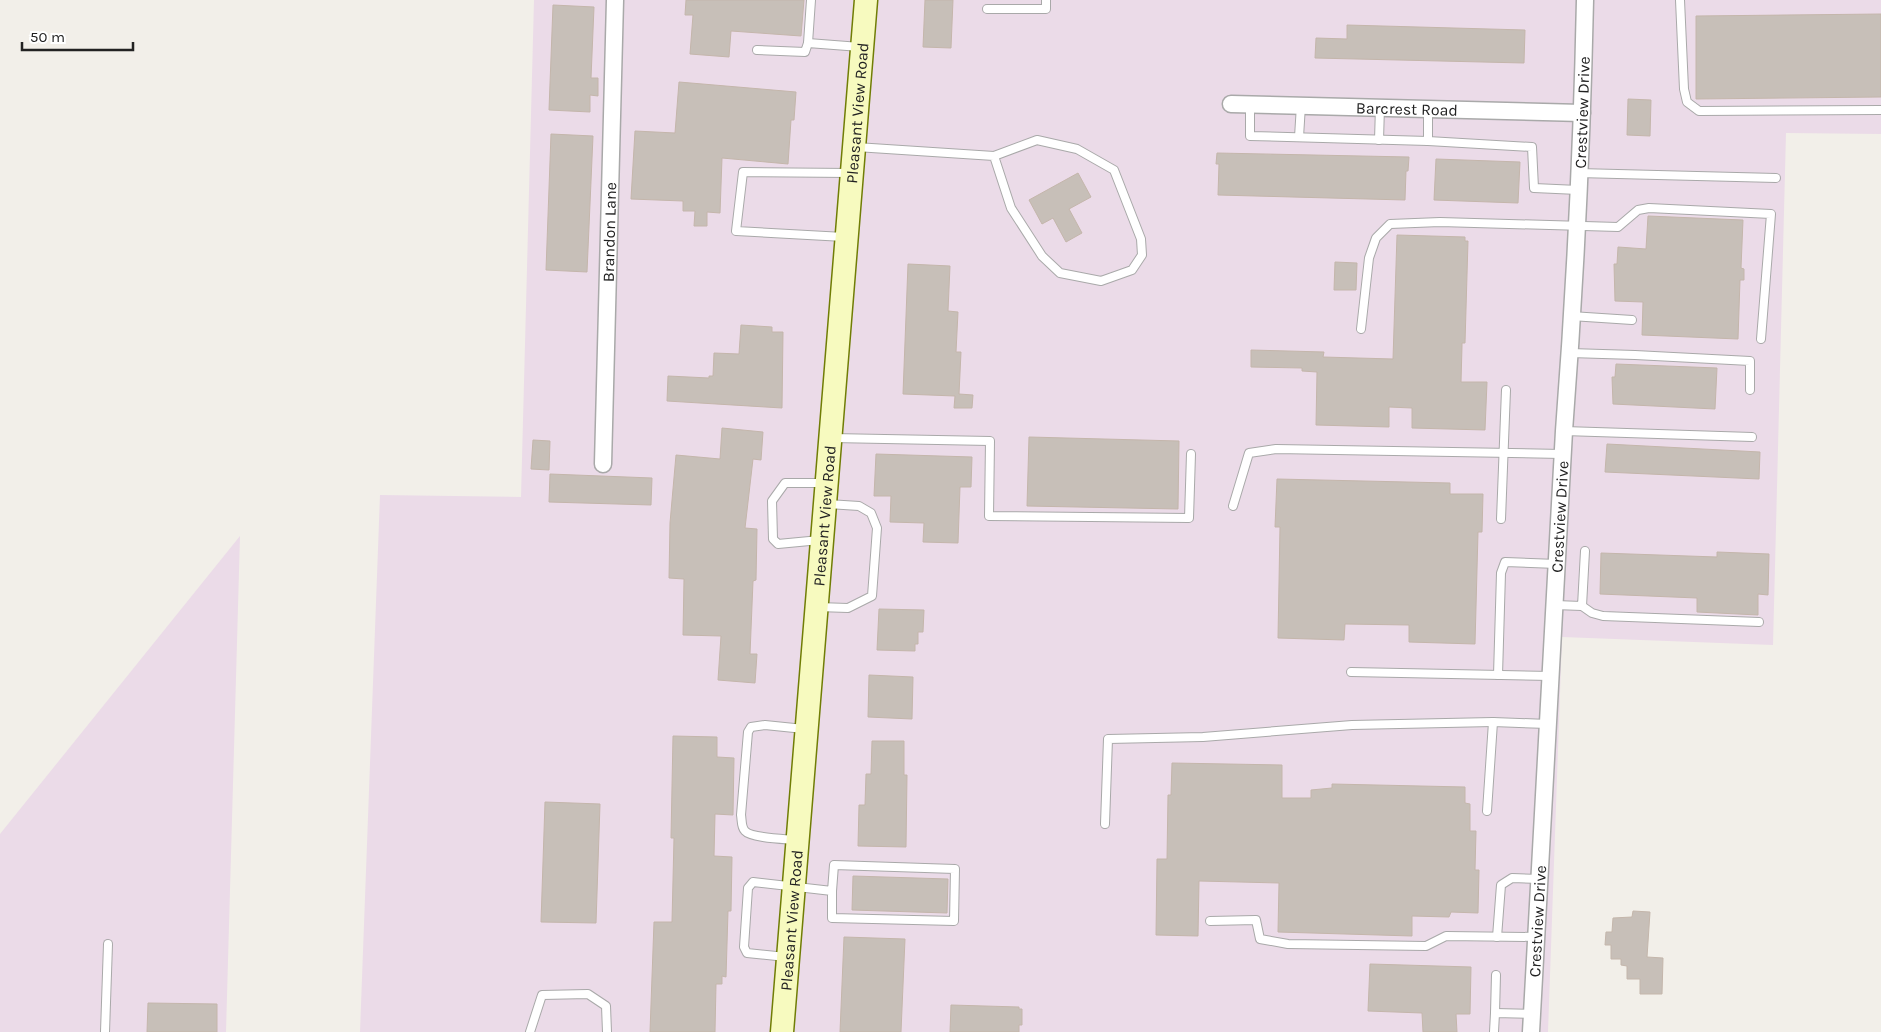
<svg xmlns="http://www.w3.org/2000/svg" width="1881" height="1032" font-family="Karla,sans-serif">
<rect width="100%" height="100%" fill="#f2efe9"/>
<g fill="#ebdbe8">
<polygon points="534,0 1881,0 1881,134 1786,133 1773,645 1562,637 1548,1032 360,1032 380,495 521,497"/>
<polygon points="240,536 226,1032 0,1032 0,834"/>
</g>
<g fill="#c7bfb8" stroke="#c4b6ab">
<polygon points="686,0 804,0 801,36 731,31 729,57 690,54 693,15 685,15"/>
<polygon points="925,0 953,0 951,48 923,47"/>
<polygon points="553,5 594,7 591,78 598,78 598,96 590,95 590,112 549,110"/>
<polygon points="1881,14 1881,97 1696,99 1696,16"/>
<polygon points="1347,25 1525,30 1524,63 1315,58 1316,38 1347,39"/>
<polygon points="679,82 796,92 794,120 791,120 788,164 722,158 720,213 707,212 707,226 694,226 695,211 683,211 683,201 631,199 635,131 675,133"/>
<polygon points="1628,99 1651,100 1650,136 1627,135"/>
<polygon points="551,134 593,136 587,272 546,270"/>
<polygon points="1217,153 1409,157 1408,171 1406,171 1405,200 1218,195 1219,164 1216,164"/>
<polygon points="1436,159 1520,162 1518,203 1434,200"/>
<polygon points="1078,173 1091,197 1069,209 1082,233 1066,242 1053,218 1042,224 1029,200"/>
<polygon points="1648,216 1743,220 1741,268 1744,269 1744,280 1740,280 1738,339 1642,335 1643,302 1615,301 1614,264 1617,264 1618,247 1646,249"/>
<polygon points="1397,235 1465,237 1465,241 1468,241 1465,343 1462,343 1462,346 1461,382 1487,382 1485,430 1412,428 1412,408 1389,407 1389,427 1316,425 1317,372 1302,371 1302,368 1251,367 1251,350 1324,352 1323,357 1393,359"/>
<polygon points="1335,262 1357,263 1356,290 1334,290"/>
<polygon points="908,264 950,266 948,311 958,312 956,352 961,352 959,394 973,395 972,408 954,408 955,396 903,394"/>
<polygon points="741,325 772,327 772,332 783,332 782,408 667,401 668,376 709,378 709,376 713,376 714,353 739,354"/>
<polygon points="1616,364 1717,368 1715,409 1613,404 1612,377 1615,377"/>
<polygon points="722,428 763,432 761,460 753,459 745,528 757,529 756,580 753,581 750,654 757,654 755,683 718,680 721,636 683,635 684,579 669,578 670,523 676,455 720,459"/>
<polygon points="1029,437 1179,441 1178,509 1027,506"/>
<polygon points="533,440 550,441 549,470 531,469"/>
<polygon points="1607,444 1760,452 1759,479 1605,472"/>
<polygon points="876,454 972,457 971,487 960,487 958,543 923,542 924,523 890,522 891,496 874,496"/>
<polygon points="550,474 652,478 651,505 549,502"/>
<polygon points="1277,479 1450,483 1450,494 1483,494 1482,532 1478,532 1475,644 1409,642 1409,625 1345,624 1344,640 1278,638 1280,527 1275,527"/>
<polygon points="1717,552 1769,554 1768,595 1758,594 1758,615 1697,612 1697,598 1600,594 1601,553 1717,557"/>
<polygon points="879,609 924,610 923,632 918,632 918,644 915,644 915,651 877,650"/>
<polygon points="869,675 913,677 912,719 868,717"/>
<polygon points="673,736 717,737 717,757 734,758 733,815 715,814 714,856 732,857 731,911 728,911 726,977 722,976 722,984 716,984 715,1032 650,1032 654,922 672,922 674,838 671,838"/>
<polygon points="872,741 904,741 904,775 907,775 906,847 858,846 859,805 865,805 866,774 871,774"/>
<polygon points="1172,763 1282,765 1282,798 1311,798 1311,790 1332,788 1332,784 1465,787 1465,803 1470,804 1470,831 1476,831 1475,870 1479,870 1478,913 1451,912 1449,917 1412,916 1412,936 1278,932 1279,883 1199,881 1198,936 1156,935 1157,859 1167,859 1168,795 1171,795"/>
<polygon points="545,802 600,804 596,923 541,922"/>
<polygon points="853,876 948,879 947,913 852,910"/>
<polygon points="1633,911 1650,912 1647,957 1663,958 1662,994 1640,994 1640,979 1627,979 1627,966 1621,965 1621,959 1611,959 1611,945 1605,945 1606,932 1612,932 1613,918 1632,917"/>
<polygon points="844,937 905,939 901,1032 840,1032"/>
<polygon points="1370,964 1471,967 1470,1014 1456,1014 1457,1032 1423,1032 1422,1013 1368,1011"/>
<polygon points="148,1003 217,1004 217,1032 147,1032"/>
<polygon points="951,1005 1019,1007 1019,1009 1022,1009 1022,1025 1019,1025 1019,1032 950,1032"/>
</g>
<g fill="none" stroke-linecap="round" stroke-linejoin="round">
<g stroke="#a9a9a9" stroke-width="10">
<g id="lane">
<polyline points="1680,0 1684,89 1687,102 1699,111 1881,110"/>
<polyline points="987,9 1046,9 1046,0"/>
<polyline points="808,43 811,0"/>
<polyline points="757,50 805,52 808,43 860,47"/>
<polyline points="1250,105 1250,136 1428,141 1428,109"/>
<polyline points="1299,137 1301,105"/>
<polyline points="1379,140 1380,107"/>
<polyline points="1428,141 1532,147 1534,188 1578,190"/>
<polyline points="856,147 994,156 1037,140 1077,149 1114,170 1141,239 1142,255 1132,270 1101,281 1060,273 1042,256 1011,208 994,156"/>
<polyline points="1578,173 1776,178"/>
<polyline points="844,237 736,231 743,172 850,173"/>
<polyline points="1571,316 1632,320"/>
<polyline points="1361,329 1369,258 1376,238 1390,224 1440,222 1618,227 1638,210 1649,208 1771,214 1761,339"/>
<polyline points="1570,353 1635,355 1750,361 1750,390"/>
<polyline points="1564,431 1752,437"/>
<polyline points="832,438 990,441 989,516 1189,518 1191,454"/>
<polyline points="1233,506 1249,453 1276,449 1562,454"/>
<polyline points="1501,519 1506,390"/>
<polyline points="820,540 778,544 773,539 772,501 785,483 824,483"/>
<polyline points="1555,605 1582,606 1585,551"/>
<polyline points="1582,606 1592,613 1603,616 1759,622"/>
<polyline points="818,607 848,608 872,596 877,528 871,513 859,506 828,504"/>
<polyline points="1351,672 1551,676"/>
<polyline points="1498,675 1501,573 1505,562 1557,564"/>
<polyline points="1487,811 1493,722 1548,724"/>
<polyline points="1105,824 1108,739 1203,737 1352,725 1493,722"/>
<path d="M795,840C785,839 751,838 745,831C741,827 742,820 741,815L748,732L751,727L765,725L804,729"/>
<polyline points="1210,921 1256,920 1260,939 1288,944 1426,946 1446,936 1537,937"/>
<polyline points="1497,937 1501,885 1512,878 1540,879"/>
<polyline points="786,957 747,953 744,947 748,888 753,882 832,891 832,918 954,921 955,869 834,865 832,891"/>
<polyline points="1495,1013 1496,975"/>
<polyline points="105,1032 108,944"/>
<polyline points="530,1032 542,995 588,994 606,1006 607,1032"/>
<polyline points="1494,1032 1495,1013 1532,1014"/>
</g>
</g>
<g stroke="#a9a9a9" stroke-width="19">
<g id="street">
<path id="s1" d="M1231,104L1582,113"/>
<path id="s2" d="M603,464L615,0"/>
<path id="s3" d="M1531,1032L1564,431C1575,288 1582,144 1585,0"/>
</g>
</g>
<g stroke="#707d05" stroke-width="25">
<g id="secondary">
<path id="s4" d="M782,1032L866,0"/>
</g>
</g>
<use href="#lane" stroke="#fff" stroke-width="8"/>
<use href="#street" stroke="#fff" stroke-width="16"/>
<use href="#secondary" stroke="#f7fabf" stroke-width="22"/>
</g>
<g text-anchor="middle" stroke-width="4" stroke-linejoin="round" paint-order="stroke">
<g font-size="16" fill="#222" stroke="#fff">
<text dy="6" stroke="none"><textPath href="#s1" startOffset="176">Barcrest Road</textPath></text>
<text dy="6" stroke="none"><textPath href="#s4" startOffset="922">Pleasant View Road</textPath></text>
<text dy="6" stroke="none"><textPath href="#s3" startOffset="921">Crestview Drive</textPath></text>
<text dy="6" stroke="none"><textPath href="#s2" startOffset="232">Brandon Lane</textPath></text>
<text dy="6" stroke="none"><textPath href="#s4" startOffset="518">Pleasant View Road</textPath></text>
<text dy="6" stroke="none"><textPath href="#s3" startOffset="516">Crestview Drive</textPath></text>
<text dy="6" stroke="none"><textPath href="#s4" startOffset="112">Pleasant View Road</textPath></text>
<text dy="6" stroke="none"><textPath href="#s3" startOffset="111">Crestview Drive</textPath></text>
</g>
</g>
<path d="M22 42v8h111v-8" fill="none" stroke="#222222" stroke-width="2.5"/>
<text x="30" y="42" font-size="15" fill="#222222" stroke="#ffffff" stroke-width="4" paint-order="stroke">50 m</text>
</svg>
